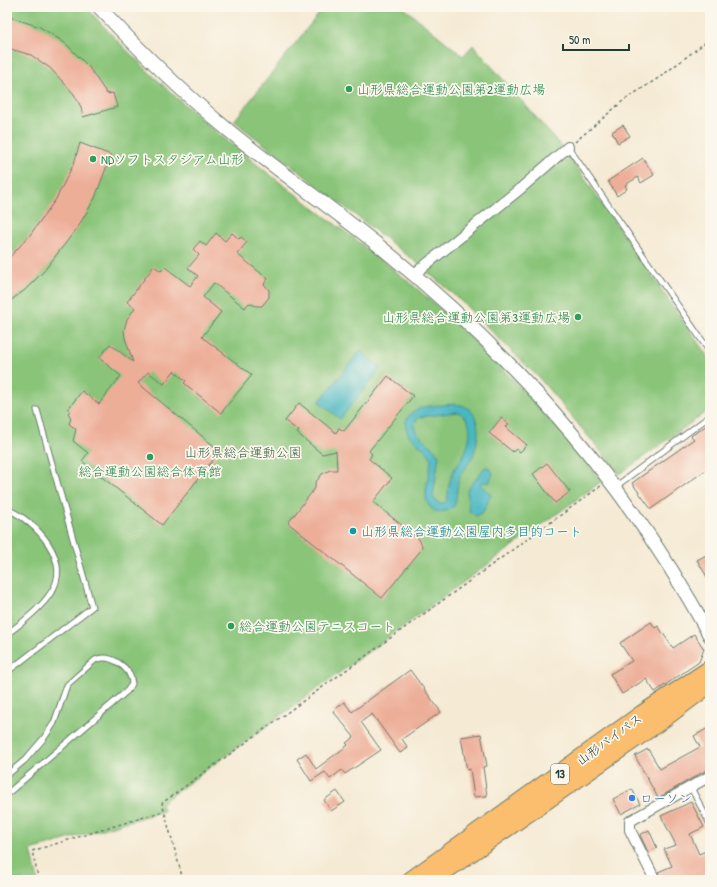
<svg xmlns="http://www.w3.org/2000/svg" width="717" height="887" font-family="'Patrick Hand','Klee One',sans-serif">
<rect width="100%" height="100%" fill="#fbf7ec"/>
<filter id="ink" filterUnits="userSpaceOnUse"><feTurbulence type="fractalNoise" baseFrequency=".025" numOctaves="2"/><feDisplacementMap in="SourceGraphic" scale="8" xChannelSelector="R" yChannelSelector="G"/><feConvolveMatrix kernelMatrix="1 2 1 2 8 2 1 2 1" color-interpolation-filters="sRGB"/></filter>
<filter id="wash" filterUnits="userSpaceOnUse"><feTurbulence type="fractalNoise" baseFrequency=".012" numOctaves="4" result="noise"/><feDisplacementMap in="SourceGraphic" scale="16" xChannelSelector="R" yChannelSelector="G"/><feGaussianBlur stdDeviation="0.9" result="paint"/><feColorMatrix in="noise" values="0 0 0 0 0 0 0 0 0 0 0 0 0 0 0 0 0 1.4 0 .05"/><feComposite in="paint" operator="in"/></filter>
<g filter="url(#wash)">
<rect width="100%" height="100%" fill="#f5ead4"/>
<g fill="#89c479" stroke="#548056">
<path d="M7,7H86C128,54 173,96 221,136C282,186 347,231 408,281C480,341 543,409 602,481L161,803L163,811L31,850L38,880H7Z"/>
<polygon points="324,7 403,7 463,56 473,45 567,153 710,360 710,409 620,474 540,379 464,304 421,266 234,121"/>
</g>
<g fill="#49b7c2" stroke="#347a7b" fill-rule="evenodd">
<polygon points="360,351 381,368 340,419 319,402"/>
<path d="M455,404C483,406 481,438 472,458C469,464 463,469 460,476C456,485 458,496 454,506L446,511L437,512C416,503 431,475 431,458C424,443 404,441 406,422C411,403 439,406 455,404ZM457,412C476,418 470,443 463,456C460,462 455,466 453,472C449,480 448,491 447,500L444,503L439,504L433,497L439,456C434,444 414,436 414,425L417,419L421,417Z"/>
<polygon points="485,467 490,468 493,474 489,483 482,482 480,484 491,495 483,512 476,516 469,511 467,490"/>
</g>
<g id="blocks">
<g fill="#edae98">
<polygon points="7,16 40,27 65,43 88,66 107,94 113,93 117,107 83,117 81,107 74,94 50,68 31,55 7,48"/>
<polygon points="623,125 630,136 618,143 612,132"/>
<polygon points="80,143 111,155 95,198 78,227 44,271 25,290 7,303 7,260 30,235 56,199 74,163"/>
<polygon points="643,158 654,175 641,183 638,177 625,185 627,189 617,196 608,181"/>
<polygon points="216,233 225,241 232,233 239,239 241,237 247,242 237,254 268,279 264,284 269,290 269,297 262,306 256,306 249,303 245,308 214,283 203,297 221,312 202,337 252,375 221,413 184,383 186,381 174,371 164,384 148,372 138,383 220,451 162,525 82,461 88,453 73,441 76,429 69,424 71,418 68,413 70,411 68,409 82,391 99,404 121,376 99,358 110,344 133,362 125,338 124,330 127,319 135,308 127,302 154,266 161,271 165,267 190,286 198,276 188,268 199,255 193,249 200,241 206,246"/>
<polygon points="388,376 413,396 369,451 372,454 369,459 392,478 373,502 419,539 422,546 421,550 382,598 288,523 315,488 315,483 322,474 330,470 337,470 336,451 322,454 297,433 299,431 285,421 299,403 336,433 339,428 344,431"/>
<polygon points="501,418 509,424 506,427 527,445 520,452 516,449 513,452 489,433"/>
<polygon points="710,423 710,467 651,509 632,483 694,439 691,436"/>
<polygon points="547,463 570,492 555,503 533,474"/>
<polygon points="710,553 710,582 697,560"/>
<polygon points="651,622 655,628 658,626 673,648 694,634 704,649 699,662 655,692 646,679 622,694 610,674 632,661 620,643"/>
<polygon points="410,670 441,712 402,739 408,748 400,753 372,714 361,722 381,750 345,774 342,770 330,779 325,772 311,781 297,759 306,753 316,769 348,745 346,743 354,737 333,711 344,702 352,712"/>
<polygon points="710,727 710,768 658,798 635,756 648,749 660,769 700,747 694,736"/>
<polygon points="481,734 487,766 483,767 487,796 474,797 470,769 467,770 461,737"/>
<polygon points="632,789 640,804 621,814 613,799"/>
<polygon points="337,791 345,802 331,811 324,800"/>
<polygon points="691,802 704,827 690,834 699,854 710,849 710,880 662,880 658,872 672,866 664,849 676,845 661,816"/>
<polygon points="649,830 657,848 648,852 640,835"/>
</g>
</g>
</g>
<g filter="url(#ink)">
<use href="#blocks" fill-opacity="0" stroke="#6a7a6c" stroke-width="1"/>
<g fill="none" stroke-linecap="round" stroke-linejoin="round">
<g stroke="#6a7a6c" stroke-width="7">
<g id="service">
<polyline points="568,147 710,352"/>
<polyline points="615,487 710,416"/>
<path d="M7,509C36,521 74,562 50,594C40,609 22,623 7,634"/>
<polyline points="7,672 92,607 37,410"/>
<path d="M7,775L25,760L44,738L54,723L67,685L95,660C110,653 131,667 132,684L127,691L7,794"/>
<polyline points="690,786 710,824"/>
</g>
</g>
<g stroke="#6a7a6c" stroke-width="12">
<g id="minor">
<polyline points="413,275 520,189 568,147"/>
<polyline points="655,880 630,830 630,821 710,776"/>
</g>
</g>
<g stroke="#6a7a6c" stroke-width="15">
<path id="tertiary" d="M99,7C139,50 182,92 228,130C278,171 332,208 383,249C515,356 629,486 710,636"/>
</g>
<g stroke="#6a7a6c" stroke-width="19">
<g id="trunk">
<polyline points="411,880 642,714 710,669"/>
<polyline points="432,880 662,720 710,684"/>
</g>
</g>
<g stroke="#6a7a6c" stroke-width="1.5" stroke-dasharray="3 3" stroke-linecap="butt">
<polyline points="575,142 624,100 660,77 710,39"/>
<polyline points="39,880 32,851 164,811"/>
<polyline points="183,880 162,803 601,486"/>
</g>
<use href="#service" stroke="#fff" stroke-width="5"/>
<use href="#minor" stroke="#fff" stroke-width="10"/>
<use href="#tertiary" stroke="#fff" stroke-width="13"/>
<use href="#trunk" stroke="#fbbd6e" stroke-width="17"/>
</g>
</g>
<g fill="#2e9e5b" stroke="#fbf7ec" stroke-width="1.5">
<circle cx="349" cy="89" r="4"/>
<circle cx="93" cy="159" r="4"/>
<circle cx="578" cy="317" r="4"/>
<circle cx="150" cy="457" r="4"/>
<circle cx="231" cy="626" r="4"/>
</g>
<circle fill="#0f9aa8" stroke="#fbf7ec" stroke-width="1.5" cx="353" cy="531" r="4"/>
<circle fill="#3f7fe0" stroke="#fbf7ec" stroke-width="1.5" cx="632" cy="798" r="4"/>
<g text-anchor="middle" stroke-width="3.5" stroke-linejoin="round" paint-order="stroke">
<rect fill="#fbf7ec" stroke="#61756b" stroke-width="1" x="551" y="764" width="18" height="20" rx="3"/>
<g font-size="12" font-weight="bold" fill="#1f3d34">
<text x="560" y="778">13</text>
</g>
<g font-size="13" fill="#27864d" stroke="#fbf7ec" text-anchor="start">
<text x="357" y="94">山形県総合運動公園第2運動広場</text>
<text x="101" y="164">NDソフトスタジアム山形</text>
<text x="570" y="322" text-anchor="end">山形県総合運動公園第3運動広場</text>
<text x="150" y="476" text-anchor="middle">総合運動公園総合体育館</text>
<text x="239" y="631">総合運動公園テニスコート</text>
</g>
<g font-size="13" fill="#3a5f45" stroke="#fbf7ec">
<text x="243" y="457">山形県総合運動公園</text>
</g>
<g font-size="13" fill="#0d838f" stroke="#fbf7ec" text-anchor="start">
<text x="361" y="536">山形県総合運動公園屋内多目的コート</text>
</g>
<g font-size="13" fill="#1f3d34" stroke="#fbf7ec">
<text transform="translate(609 739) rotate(-36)" y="5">山形バイパス</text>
</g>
<g font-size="13" fill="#366cbe" stroke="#fbf7ec" text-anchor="start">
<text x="640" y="803">ローソン</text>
</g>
</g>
<rect width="717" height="887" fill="none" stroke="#fbf7ec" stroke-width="24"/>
<path d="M563 44v6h66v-6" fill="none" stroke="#1f3d34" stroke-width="2"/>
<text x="569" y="44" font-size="12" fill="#1f3d34" stroke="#fbf7ec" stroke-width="3" paint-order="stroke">50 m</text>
</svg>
